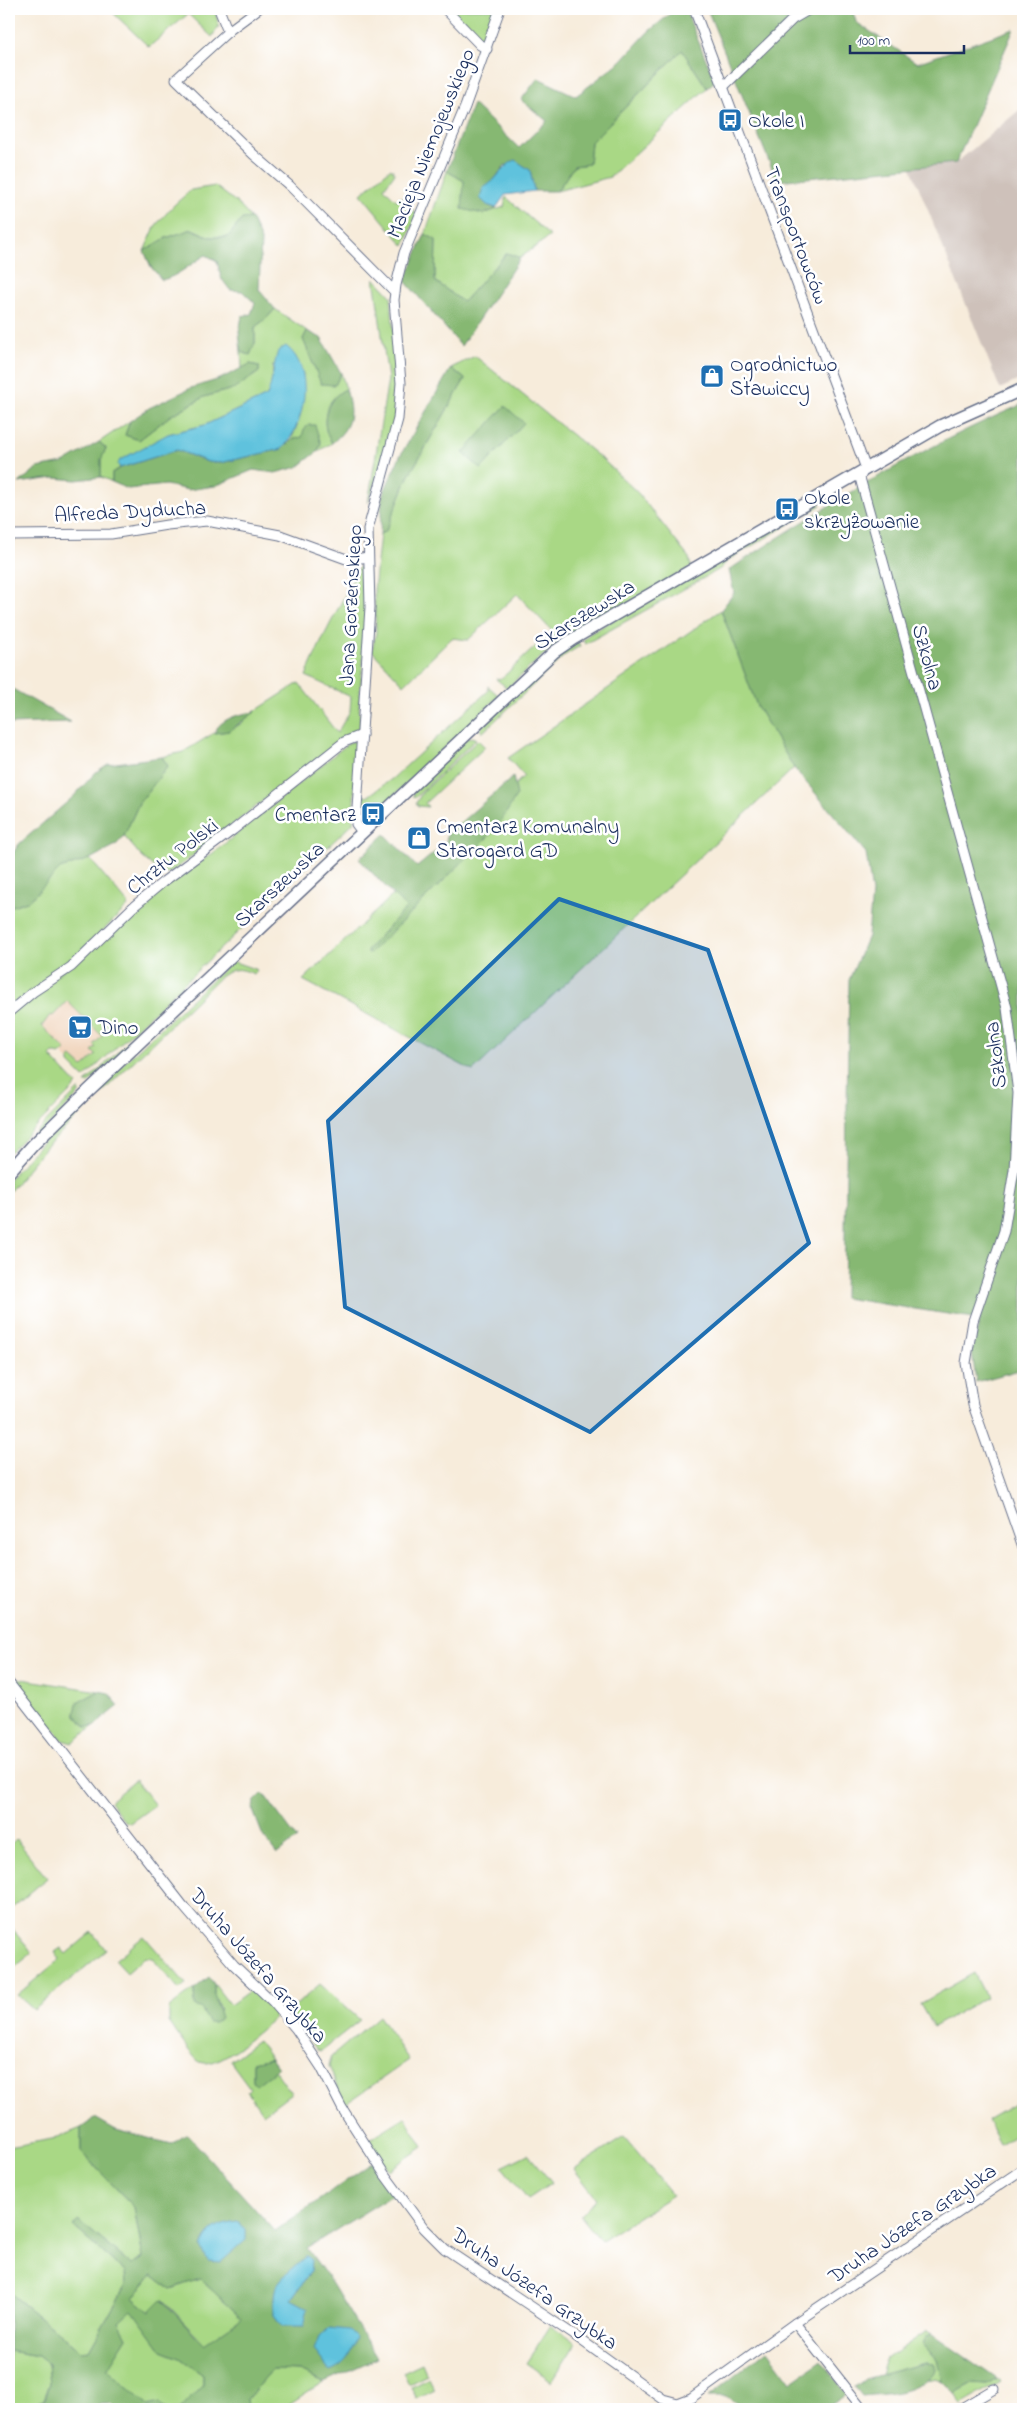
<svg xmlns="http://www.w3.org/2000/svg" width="1032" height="2418" font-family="'Indie Flower',sans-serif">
<rect width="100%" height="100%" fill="#fff"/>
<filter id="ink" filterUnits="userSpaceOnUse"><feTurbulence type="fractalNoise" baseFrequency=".02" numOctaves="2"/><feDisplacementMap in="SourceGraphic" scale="10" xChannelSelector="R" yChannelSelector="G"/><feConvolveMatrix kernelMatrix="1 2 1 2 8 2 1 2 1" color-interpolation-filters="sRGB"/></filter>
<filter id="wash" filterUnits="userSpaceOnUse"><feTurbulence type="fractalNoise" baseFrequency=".0096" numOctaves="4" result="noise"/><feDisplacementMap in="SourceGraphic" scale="20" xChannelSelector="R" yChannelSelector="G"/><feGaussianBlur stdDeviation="1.12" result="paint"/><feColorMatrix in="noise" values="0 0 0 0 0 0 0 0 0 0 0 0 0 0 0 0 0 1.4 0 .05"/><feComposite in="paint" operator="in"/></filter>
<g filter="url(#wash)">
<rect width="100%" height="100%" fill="#f7ecdb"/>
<polygon fill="#f1d5bd" points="57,984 118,1046 90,1072 80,1072 29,1020"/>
<polygon fill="#cec1ba" points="1023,107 1023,378 1000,389 911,168 956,163"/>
<g fill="#a9d885" stroke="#628472">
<polygon points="109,9 215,9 219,26 212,37 188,14 149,47"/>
<polygon points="454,9 497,9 488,36 484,40 478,39 451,12"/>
<polygon points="682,50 707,88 610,177 557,191 574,166 589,164 591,142"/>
<polygon points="391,168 395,173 384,188 396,200 402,197 417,215 404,246 361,194"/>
<polygon points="447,171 464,181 483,214 504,207 506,197 550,236 520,258 507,253 463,302 435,281 436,240 425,234"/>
<polygon points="215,186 236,202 251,218 242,219 228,237 210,237 192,229 166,238 144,251 156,225 174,205 191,190"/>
<polygon points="374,278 391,296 398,395 394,429 368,503 388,379"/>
<path d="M275,309L307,331L303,339L309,352L335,385L341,373L346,389C325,399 319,425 332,443L317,452L321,444L303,437L291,440C302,418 303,397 303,373L273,365L272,384L267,396L205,425L168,434L118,464L120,468L112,474V482L101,477V460L106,448L99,442L130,421L125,435L139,440L170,416L204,397L236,388L259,372V366L250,364L242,369L241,352L250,355L255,343V327L267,318Z"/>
<polygon points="475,356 602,459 638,493 689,558 691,567 549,650 507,688 496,679 502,678 552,631 517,594 468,640 452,638 404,685 372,651 376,632 374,590 380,534 386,531 408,477 465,379 451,368"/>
<polygon points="817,503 821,505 728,560 720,569 585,644 583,640 589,634"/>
<path d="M359,567L364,569L366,577V633L359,702L360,728L356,733L346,736L172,872L162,874L141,856L124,836L139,803L168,766L162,757L183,752L214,733L229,731L242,723L249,715L299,683L337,733L350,711L351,697L306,676C321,638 342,603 359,567Z"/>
<polygon points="721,610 757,706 794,768 473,1071 303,980 394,894 432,864 524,776 508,758"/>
<polygon points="578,642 580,646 565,655 482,733 480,728 546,664"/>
<polygon points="488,686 499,696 386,803 380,799 361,813 362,795 367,797 393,778 488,691"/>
<polygon points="472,737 476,739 415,798 413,796 414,789 467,738"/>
<polygon points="478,740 485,747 425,803 428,807 418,806 416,803 422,793"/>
<polygon points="357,741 353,823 84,1078 69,1063 69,1059 72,1057 83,1067 96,1055 92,1051 96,1047 94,1045 102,1036 67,1001 53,1016 50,1015 42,1026 66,1050 59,1055 53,1053 50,1056 77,1085 9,1153 9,1015 143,904 217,850 350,742"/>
<polygon points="90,859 129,905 62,971 9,1010 9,907 30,900 59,869"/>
<path d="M232,961L257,970L254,974C238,967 232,968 218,979L46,1147L9,1192V1179L56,1127Z"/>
<polygon points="189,984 190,988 89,1083 85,1083"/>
<polygon points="79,1089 79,1094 9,1166 9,1160 12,1156"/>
<polygon points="15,1678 99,1691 78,1703 75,1714 86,1727 94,1726 72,1743 62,1740"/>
<polygon points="135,1780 155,1805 130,1823 124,1821 110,1801"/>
<polygon points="16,1839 47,1878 9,1911 9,1846"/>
<polygon points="9,1925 32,1953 9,1972"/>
<polygon points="92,1932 106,1950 34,2010 17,1995 60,1959 55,1952 61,1948 66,1954"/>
<polygon points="144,1936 186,1984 179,1989 152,1958 145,1957 127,1973 115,1960"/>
<polygon points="974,1973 986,1997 933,2027 920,2004"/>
<path d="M214,1984L230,2005L253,1988L276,2011L272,2021C258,2031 213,2075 197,2060C186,2049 178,2034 169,2022V2008L194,1989V1997L220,2010L214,1994Z"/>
<polygon points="320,1984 360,2020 321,2051 317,2050 289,2011"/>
<polygon points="379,2016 409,2060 344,2105 329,2066 331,2057"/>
<polygon points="258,2041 271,2058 253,2062 253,2080 255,2084 275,2070 291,2093 263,2114 247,2091 250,2088 230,2061"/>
<polygon points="1023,2099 1023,2130 1000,2144 987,2120"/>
<polygon points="405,2117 423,2147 389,2170 368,2140"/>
<polygon points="81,2128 81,2152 134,2207 143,2258 132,2265 79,2221 73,2226 125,2272 126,2285 89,2350 81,2351 9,2292 9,2147 57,2138"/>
<polygon points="624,2137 673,2195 601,2241 580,2215 597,2199 574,2169"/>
<polygon points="528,2154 552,2183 528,2199 502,2167"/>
<polygon points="152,2275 170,2289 200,2279 242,2318 205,2344 163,2300 151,2313 133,2298"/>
<polygon points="132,2309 162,2351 180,2358 203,2375 203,2385 180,2409 166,2409 160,2403 148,2406 106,2369 127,2337 119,2322"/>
<polygon points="551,2325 576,2343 552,2381 526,2363"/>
<polygon points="927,2331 932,2334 926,2337 923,2344 937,2360 942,2381 935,2378 927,2380 935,2369 933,2364 925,2363 881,2375 886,2359"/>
<path d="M9,2351L38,2356L48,2364L50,2383L44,2399C29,2403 25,2409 9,2409Z"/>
<polygon points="422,2363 427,2375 409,2384 403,2372"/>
<polygon points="273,2370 299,2371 324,2382 283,2409 260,2409 248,2407 247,2399"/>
<polygon points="429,2378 435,2390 417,2399 411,2387"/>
<polygon points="997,2379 1001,2382 961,2405 954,2393 971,2384 987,2385"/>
</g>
<g fill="#86b872" stroke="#507468" fill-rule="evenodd">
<polygon points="676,9 685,9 715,81 707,88 682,50 591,142 589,164 574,166 557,191 534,191 530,170 505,165 491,184 487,205 497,209 483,214 462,209 464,181 447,171 473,104 519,148 547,121 521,100 538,78 576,96 621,61 648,32"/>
<polygon points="707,9 852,9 856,22 917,63 1014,29 956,163 777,181"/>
<path d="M251,218L261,240L259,290L275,309L267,318L255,327V343L250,355L241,352L239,332L242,316L251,314L255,303L242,291L230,290L221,278L217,261L206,255C190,264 179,276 162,280L151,267L144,251L166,238L192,229L210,237H228L242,219Z"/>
<polygon points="425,234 436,240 435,281 463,302 507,253 520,258 461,346 405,281"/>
<polygon points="307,331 321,338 341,373 335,385 321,384 303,339"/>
<polygon points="250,364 259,366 259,372 236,388 204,397 170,416 139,440 125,435 130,421 149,408 191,388 220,379"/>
<polygon points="451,368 465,379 408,477 386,531 380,534 382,496 400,456"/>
<path d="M346,389C353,414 352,426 332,443C319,425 325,398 346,389Z"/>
<path d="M1023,404V1369L976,1382L972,1351L980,1319L844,1298L849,980L868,936L872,893L866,853L794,768L757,706L721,610L734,593L729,570C822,508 919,448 1023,404Z"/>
<polygon points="505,406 524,423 481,469 463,453"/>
<polygon points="309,425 315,425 321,444 317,452 298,467 275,473 253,470 215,486 188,490 166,485 128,489 112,482 112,473 120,468 177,450 208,462 220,463 282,449 291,440 302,437 304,429"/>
<polygon points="99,442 106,448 101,460 101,477 76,480 54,478 19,483 37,468 63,463"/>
<polygon points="9,687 71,722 9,724"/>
<path d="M255,712L229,731L214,733C221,718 239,714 255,712Z"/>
<polygon points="162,757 168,766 139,803 124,836 116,845 90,859 60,869 30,900 9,907 9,859 19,844 73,797 96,772 108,764"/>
<polygon points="513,777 517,795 497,828 369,954 367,950 406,908 359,859 385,834 417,867 446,843 447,834"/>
<polygon points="99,1691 109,1693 119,1706 94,1726 86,1727 75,1714 77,1703"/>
<polygon points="263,1793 297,1839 277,1854 263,1836 252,1808 255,1801"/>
<polygon points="209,1977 214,1984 214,1994 221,2018 215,2023 208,2023 202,2009 195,2006 194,1989"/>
<polygon points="271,2058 278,2068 256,2085 253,2080 253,2062"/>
<path d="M95,2118L116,2130L172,2144L187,2134L275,2231L373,2162L394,2194L307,2248L329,2279L377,2358L324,2382L299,2371L273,2370L247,2399L248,2407L260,2409H180L203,2385V2375L180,2358L162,2351L132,2310L119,2322L127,2337L107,2369L148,2406L160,2403L166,2409H116L111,2404H100L96,2409H25L36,2402L45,2399L50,2383L48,2364L38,2356L9,2351V2292L81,2351L89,2350L126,2285L125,2272L73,2226L78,2220L132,2265L143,2258L134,2207L81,2152V2128ZM295,2269L311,2271L291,2299L282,2326L274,2315C276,2291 273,2282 295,2269ZM152,2275L170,2289L200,2279L242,2318L204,2344L162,2300L150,2312L133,2298Z"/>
<polygon points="932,2334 997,2379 987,2385 971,2384 954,2393 942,2381 937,2360 923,2344 926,2337"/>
<polygon points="767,2350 791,2382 821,2361 847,2394 825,2409 748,2409 727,2397 708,2397"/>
<path d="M925,2363L933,2364L935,2369C918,2395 890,2393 862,2396L855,2387L865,2379Z"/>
</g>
<g fill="#5fc2dd" stroke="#3d789e">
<path d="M515,160L530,170L534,191L505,195L496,208L487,205L480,198L483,188C497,181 501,167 515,160Z"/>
<path d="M286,346C316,369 305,425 282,449L220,463L208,462L177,450L120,468L118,464L120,460L168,434L205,425L267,396C273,381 273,366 278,351Z"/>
<path d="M238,2222L246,2229V2240L221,2262L208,2261L201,2247C208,2230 219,2224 238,2222Z"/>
<path d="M307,2256L312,2260L311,2271L291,2299L308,2308L304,2326H282L274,2315C274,2306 273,2295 276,2287C280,2277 298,2265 307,2256Z"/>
<path d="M329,2328L349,2330L356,2337C351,2354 347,2364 330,2371L314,2350L319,2337Z"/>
</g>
</g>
<g filter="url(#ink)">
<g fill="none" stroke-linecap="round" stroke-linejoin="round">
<g stroke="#68718a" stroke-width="11">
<g id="minor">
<polyline points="219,9 228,32"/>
<polyline points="258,9 231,29 176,79 253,154 290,186 395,292"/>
<polyline points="445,9 480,45 487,49"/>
<polyline points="694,9 865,466 860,478 1007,1008 1018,1093 1014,1170 1004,1231 973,1321 966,1363 973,1405 1023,1547"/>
<polyline points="723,87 793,19 810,9"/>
<polyline points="9,535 111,534 167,525 207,521 280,535 349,560 368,557"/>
<polyline points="362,832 356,824 370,607 368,529 398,419 401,383 394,300 396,285 404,253 465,107 500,9"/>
<polyline points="9,1012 33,992 71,967 133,907 163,882 233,830 344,742 362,735"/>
<polyline points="9,1683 184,1907 234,1965 273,2002 296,2029 321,2067 342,2108 385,2175 424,2228 445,2249 574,2335 663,2399 678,2403 691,2398 795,2323 1023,2169"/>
<polyline points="795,2323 863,2409"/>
<polyline points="960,2409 994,2389"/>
</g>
</g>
<g stroke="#68718a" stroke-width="14">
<polyline id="major" points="9,1172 33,1145 88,1091 554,652 573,639 940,426 1023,389"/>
</g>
<use href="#minor" stroke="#fff" stroke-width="9"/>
<use href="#major" stroke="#fff" stroke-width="11"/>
</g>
</g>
<path fill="#1f6fb2" fill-opacity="0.2" stroke="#1f6fb2" stroke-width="4" stroke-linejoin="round" d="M559,899L708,950L809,1243L590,1432L345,1307L328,1121Z"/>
<defs>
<g id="bus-square" transform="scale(1.25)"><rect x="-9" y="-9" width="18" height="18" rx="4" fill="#1f6fb2" stroke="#fff"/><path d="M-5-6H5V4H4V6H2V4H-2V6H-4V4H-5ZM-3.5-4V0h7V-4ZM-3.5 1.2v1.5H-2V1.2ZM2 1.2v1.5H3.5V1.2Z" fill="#fff"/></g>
<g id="shop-square" transform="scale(1.25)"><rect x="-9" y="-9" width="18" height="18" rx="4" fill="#1f6fb2" stroke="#fff"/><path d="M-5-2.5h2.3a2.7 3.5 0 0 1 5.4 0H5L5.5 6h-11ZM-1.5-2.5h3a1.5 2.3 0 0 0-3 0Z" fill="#fff"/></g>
<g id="supermarket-square" transform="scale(1.25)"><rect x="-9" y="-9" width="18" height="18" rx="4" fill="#1f6fb2" stroke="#fff"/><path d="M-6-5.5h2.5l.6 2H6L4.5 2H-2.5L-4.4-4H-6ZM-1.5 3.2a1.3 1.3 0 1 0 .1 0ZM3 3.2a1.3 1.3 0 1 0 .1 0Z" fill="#fff"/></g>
</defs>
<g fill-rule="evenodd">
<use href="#bus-square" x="730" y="120"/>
<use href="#shop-square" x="712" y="376"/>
<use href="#bus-square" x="787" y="509"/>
<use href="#bus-square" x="373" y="814"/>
<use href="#shop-square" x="419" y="838"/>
<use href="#supermarket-square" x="80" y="1027"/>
</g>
<g text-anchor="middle" stroke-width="5" stroke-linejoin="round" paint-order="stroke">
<g font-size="21" fill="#1b2f5e" stroke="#fff" text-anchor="start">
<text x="748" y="127">Okole I</text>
<text x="730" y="371">Ogrodnictwo<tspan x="730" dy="24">Stawiccy</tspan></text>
<text x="804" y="504">Okole<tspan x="804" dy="24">skrzyżowanie</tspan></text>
<text x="356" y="821" text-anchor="end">Cmentarz</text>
<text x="436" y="833">Cmentarz Komunalny<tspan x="436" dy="24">Starogard GD</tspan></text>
<text x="98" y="1034">Dino</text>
</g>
<g font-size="21" fill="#1b2f5e" stroke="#fff">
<text transform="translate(430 143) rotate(-68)" y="7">Macieja Niemojewskiego</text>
<text transform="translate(797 235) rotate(69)" y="7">Transportowców</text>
<text transform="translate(130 511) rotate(-3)" y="7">Alfreda Dyducha</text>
<text transform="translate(350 605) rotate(-87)" y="7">Jana Gorzeńskiego</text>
<text transform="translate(584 614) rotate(-32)" y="7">Skarszewska</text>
<text transform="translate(928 657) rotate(75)" y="7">Szkolna</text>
<text transform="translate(172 856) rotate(-38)" y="7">Chrztu Polski</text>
<text transform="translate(279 884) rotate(-43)" y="7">Skarszewska</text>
<text transform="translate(995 1055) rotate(-97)" y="7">Szkolna</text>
<text transform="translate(259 1965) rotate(49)" y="7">Druha Józefa Grzybka</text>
<text transform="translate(912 2223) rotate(-34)" y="7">Druha Józefa Grzybka</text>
<text transform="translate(535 2288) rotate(35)" y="7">Druha Józefa Grzybka</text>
</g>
</g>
<rect width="1032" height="2418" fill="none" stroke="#fff" stroke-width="30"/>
<path d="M850 45v8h114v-8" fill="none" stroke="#1b2f5e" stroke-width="2.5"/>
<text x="857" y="45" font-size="15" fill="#1b2f5e" stroke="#ffffff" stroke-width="4" paint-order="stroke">100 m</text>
</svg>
